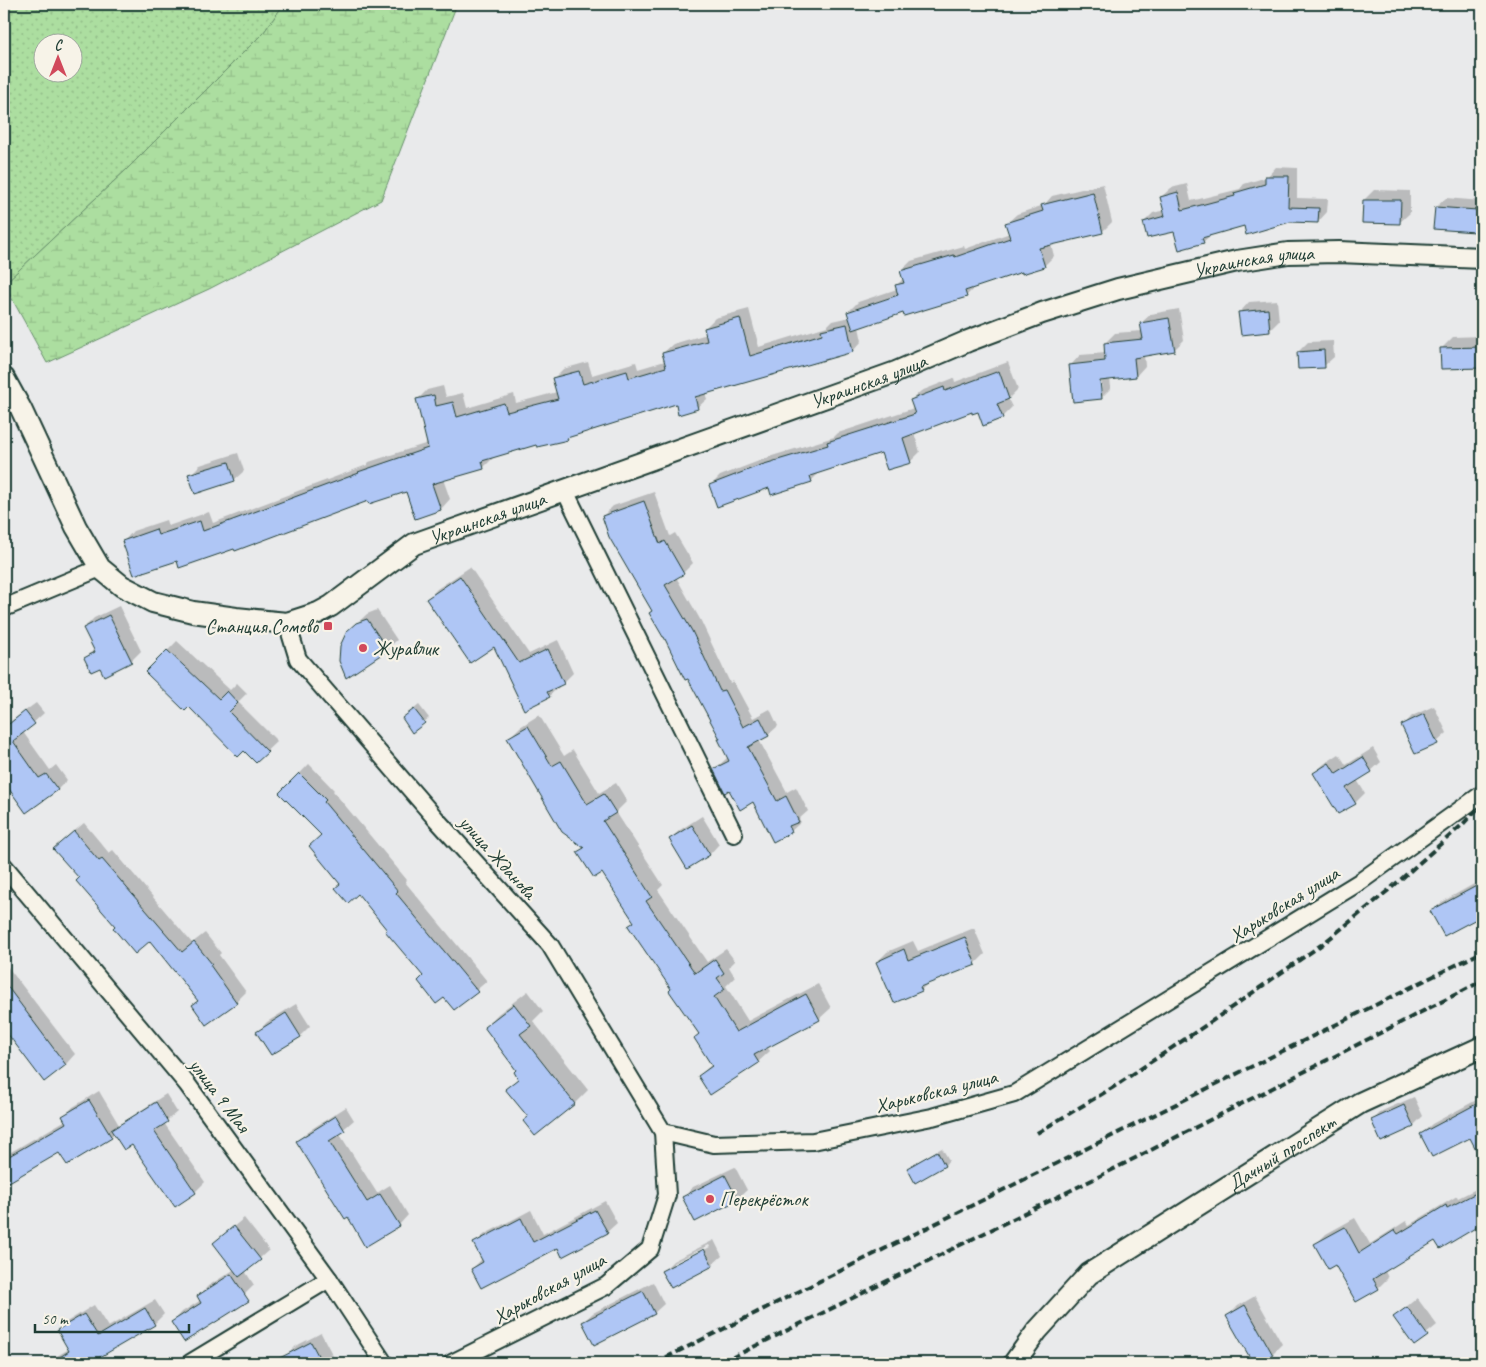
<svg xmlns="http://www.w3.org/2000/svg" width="1486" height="1367" font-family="Caveat,sans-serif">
<defs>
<pattern id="grass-dots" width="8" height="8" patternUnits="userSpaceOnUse" patternTransform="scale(1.25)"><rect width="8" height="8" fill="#acdea0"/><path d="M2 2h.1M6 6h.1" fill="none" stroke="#94bf8a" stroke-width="1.8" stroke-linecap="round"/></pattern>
<pattern id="wetland-marsh" width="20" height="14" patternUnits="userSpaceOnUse" patternTransform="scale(1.25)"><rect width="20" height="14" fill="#acdea0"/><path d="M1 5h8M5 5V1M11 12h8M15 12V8" fill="none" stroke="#94bf8a"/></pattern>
</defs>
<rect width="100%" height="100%" fill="#e9eaeb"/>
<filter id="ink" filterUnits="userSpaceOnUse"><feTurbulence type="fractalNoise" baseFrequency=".02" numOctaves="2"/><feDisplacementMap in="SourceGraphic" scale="10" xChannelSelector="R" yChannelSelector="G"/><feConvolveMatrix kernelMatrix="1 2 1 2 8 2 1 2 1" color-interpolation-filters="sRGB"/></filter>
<g filter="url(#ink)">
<path fill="url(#grass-dots)" stroke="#668e6a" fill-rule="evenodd" d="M4,4H284L264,32L126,170L4,284ZM42,42H72V72H42Z"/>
<polygon fill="url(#wetland-marsh)" stroke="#668e6a" points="284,4 457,4 381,200 209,289 47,363 4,284 126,170 264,32"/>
<g fill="#0003" fill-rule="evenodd">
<polygon points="1276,167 1297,168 1297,198 1328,199 1327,212 1318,222 1290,221 1245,225 1212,234 1203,242 1175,230 1144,222 1153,213 1165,210 1161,197 1171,188 1187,184 1191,201 1240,189 1244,184 1267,177"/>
<polygon points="1103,184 1112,222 1103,231 1051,244 1054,256 1045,265 976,286 966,296 904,312 859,327 862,341 853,351 705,393 707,399 697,408 676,402 570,435 567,438 537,443 493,457 493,458 483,468 443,479 450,499 441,509 406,490 369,500 235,548 177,559 124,541 133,531 166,520 168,526 209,512 213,523 367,465 369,462 428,443 417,400 427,390 443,386 446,397 463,393 467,408 514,394 516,403 557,392 553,379 563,369 588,362 592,375 636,362 638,369 665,361 663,353 673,344 707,334 705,328 715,318 749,309 759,347 827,326 832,321 850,317 848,312 858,302 897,289 896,286 904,278 901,271 911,261 964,246 965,249 1010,233 1007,223 1017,214 1044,205 1052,196"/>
<polygon points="1374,190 1410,191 1410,213 1400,222 1364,200"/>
<polygon points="1446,198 1482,201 1482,223 1475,231 1436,207"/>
<polygon points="1482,284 1482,312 1480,312 1480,286"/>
<polygon points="1277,300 1279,321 1269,331 1240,312 1249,302"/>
<path d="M1179,309L1184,340L1174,350L1144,355L1145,366L1136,376L1110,378L1111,388L1101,398L1071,365L1080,355L1106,353L1105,343L1115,333L1142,331L1141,323L1151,314ZM1101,374L1102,391H1100L1098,375Z"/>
<polygon points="1482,336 1482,366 1442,368 1441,349 1453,337"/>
<polygon points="1333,341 1334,357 1324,366 1298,352 1308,342"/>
<polygon points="1008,362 1018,389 1008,399 1012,407 1002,417 972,410 914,433 920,452 910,462 882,451 821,471 811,481 769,486 711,485 720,476 772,456 834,437 838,433 914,408 911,400 921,391 954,378 955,382"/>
<polygon points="238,453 244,471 234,480 190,475 200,465"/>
<polygon points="654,492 670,536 675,533 693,563 683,573 676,577 701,621 730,683 733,681 753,718 770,709 778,726 768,735 759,740 787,792 796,787 808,811 799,819 801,822 791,831 754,800 730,789 715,769 728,757 721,738 603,516 613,506"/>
<polygon points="470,567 529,654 558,640 573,673 563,683 558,685 559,687 549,696 495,645 428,599 437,589"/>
<polygon points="119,606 141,651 131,661 86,658 94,649 84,628 94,618"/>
<polygon points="377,610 397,640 387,649 348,632 367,614"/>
<polygon points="177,641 230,690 237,683 247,693 238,702 277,741 256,761 244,749 147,672"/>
<polygon points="36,703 44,713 23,732 50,770 56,765 67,780 57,790 26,811 4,779 4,715 10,722"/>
<polygon points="419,705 429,718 424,722 408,714"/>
<polygon points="1434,706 1447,733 1437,742 1416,753 1403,726 1412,716"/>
<polygon points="539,715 564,756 573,750 599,793 616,783 627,801 616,812 663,885 658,890 707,962 726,949 735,961 729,967 735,977 726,986 748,1021 818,984 831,1008 819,1019 767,1047 770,1051 758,1062 711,1093 699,1076 712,1064 695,1038 700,1033 672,989 629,926 634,921 602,871 579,853 584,847 509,738 520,727"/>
<polygon points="1373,748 1381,762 1371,771 1357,780 1365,793 1355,803 1314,773 1324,764 1339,754 1346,765"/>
<polygon points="309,764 334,790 333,791 407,880 405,882 487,981 454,1009 424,976 358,893 342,884 322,834 281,793"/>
<polygon points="702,816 719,844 710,854 687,867 670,839 680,830"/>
<polygon points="84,823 109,853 113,850 192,943 205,933 221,953 219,955 246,992 236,1002 206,1023 199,1000 150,939 116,926 80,878 65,839"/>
<polygon points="1474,884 1482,900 1482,912 1477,917 1432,911 1442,902"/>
<polygon points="974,928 985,954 975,964 928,983 921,990 877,962 887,952 913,941 918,951"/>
<polygon points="4,962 75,1054 66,1064 44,1080 4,1027"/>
<polygon points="528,991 543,1011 533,1021 588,1090 575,1103 535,1134 529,1117 507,1089 519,1077 518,1070 485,1027 498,1014"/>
<polygon points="296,1004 310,1026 300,1036 271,1054 258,1032 267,1022"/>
<polygon points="99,1091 119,1125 166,1094 177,1112 164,1123 205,1182 195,1192 133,1143 115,1133 111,1137 60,1151 4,1183 4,1156 66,1120 64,1116 73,1107"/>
<polygon points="1414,1097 1423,1116 1413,1126 1372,1121 1382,1111"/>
<polygon points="1482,1097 1482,1158 1470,1136 1421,1134 1432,1124"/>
<polygon points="346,1107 354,1120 339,1133 377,1193 390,1185 408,1215 399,1225 348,1216 298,1141 307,1132"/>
<polygon points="942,1148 949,1160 945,1165 916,1181 909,1168 913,1164"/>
<polygon points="735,1167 747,1190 737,1199 684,1197 693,1187"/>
<polygon points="1482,1186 1482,1240 1474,1227 1435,1240 1385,1271 1388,1278 1378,1288 1336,1263 1316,1244 1326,1234 1355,1218 1370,1244 1406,1221 1409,1225 1457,1196 1458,1198"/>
<polygon points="605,1201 617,1223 607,1232 472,1269 483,1258 475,1243 485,1234 531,1210 543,1234"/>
<polygon points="244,1218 269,1250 245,1271 254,1285 245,1294 246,1298 173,1322 182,1312 201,1300 199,1296 208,1286 235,1269 214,1243"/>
<path d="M714,1240L722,1256L712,1265L663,1271L673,1261ZM709,1245L710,1247L673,1266V1263Z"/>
<polygon points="653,1282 664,1304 654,1313 583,1322 593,1313"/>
<polygon points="1255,1296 1282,1344 1272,1354 1255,1363 1228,1316 1238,1306"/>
<polygon points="1417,1298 1437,1325 1414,1344 1394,1317"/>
<polygon points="155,1300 164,1314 154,1324 88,1363 45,1363 69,1349 58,1330 68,1321 94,1305 108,1327"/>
<polygon points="321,1333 333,1356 325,1363 291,1363 287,1355 296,1346"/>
</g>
<g fill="#afc6f5" stroke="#1f3d34">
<polygon points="1265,176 1289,176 1288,207 1319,208 1318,223 1290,222 1246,235 1244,226 1202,238 1204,243 1179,250 1174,232 1147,238 1143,222 1165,216 1160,197 1178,192 1182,210 1235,196 1234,193 1265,184"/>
<polygon points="1093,192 1103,233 1039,248 1045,267 1022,274 1022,272 965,291 967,297 904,316 903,313 853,330 847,312 898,295 895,285 904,283 900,271 954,255 955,257 1010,238 1005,223 1043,211 1041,205"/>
<polygon points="1363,200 1401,200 1400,224 1362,223"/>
<polygon points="1435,207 1477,210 1475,232 1433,229"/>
<polygon points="1268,309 1270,332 1241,335 1238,312"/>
<polygon points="740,318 750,356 822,334 821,330 847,324 853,352 695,397 698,409 678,415 676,404 567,438 568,440 537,447 536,445 482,461 484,469 432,484 441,510 415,519 406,492 369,504 368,501 235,551 234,549 179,568 177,561 134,575 122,541 156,529 158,535 200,521 203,531 359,473 358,472 428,448 416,399 434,395 436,406 453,402 457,417 504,403 507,412 558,399 552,378 579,371 583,384 627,371 629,378 666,367 662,353 707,341 704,328"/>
<polygon points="1169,318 1175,351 1134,358 1136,377 1100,381 1102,399 1073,402 1069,365 1105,361 1104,343 1143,339 1140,323"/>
<polygon points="1482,347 1482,368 1441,369 1440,348"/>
<polygon points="1324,350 1325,368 1298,369 1297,352"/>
<polygon points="999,371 1009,399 997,404 1003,418 983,426 978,412 972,414 972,412 903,438 911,463 887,470 881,453 810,476 812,482 771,495 769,488 717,507 709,485 761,465 828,445 827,442 915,414 910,400 944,387 945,391"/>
<polygon points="229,462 235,481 195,494 188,474"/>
<polygon points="644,501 660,544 665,541 684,574 665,585 692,631 720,691 724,690 743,727 760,718 769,736 748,747 777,801 786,796 799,822 789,826 792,832 773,842 753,802 740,810 729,790 725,793 713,769 729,761 718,739 720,739 688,679 685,680 664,637 663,637 649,613 652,611 609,537 602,516"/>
<polygon points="460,576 519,663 548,649 564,684 547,692 550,697 524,710 494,647 470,663 426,599"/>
<polygon points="109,615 132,662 104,676 100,668 91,672 84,658 95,652 83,628"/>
<polygon points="367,619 388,650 346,678 339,661 340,646 347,631 356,623"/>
<polygon points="167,650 219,699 227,691 238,703 229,712 268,752 256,763 244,751 238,757 189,707 185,711 145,672"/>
<polygon points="414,709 425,723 412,733 402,718"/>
<polygon points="25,711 35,724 13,741 39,778 46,774 58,790 26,813 4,782 4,728"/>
<polygon points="1424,714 1438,744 1415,754 1401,725"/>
<polygon points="528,726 552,766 561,761 587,804 604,794 616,813 603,821 652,897 646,901 695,973 715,959 724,973 717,978 725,989 714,997 736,1032 806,994 820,1020 754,1055 759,1063 710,1095 698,1076 712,1066 694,1038 699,1034 669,991 671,989 628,926 634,922 602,873 594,878 577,852 584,848 562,832 507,738"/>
<polygon points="1363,757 1372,772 1346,788 1356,804 1338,814 1313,773 1329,763 1336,774"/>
<polygon points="299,773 326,800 324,802 398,891 396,893 478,992 454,1010 444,998 436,1004 418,981 423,976 385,931 387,930 358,894 348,903 335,888 340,884 309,846 321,835 279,793"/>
<polygon points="692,825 710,855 687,869 669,839"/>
<polygon points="74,831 99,861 102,859 182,952 194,942 212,964 210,965 237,1003 206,1025 192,1005 198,1001 150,941 135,954 113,928 115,926 76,881 79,878 53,849"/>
<polygon points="1482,883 1482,916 1444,936 1430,911"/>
<polygon points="965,937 976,965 920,987 922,991 894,1003 876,962 904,949 908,960"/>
<polygon points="4,982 66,1065 44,1082 4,1029"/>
<polygon points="514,1004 531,1026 520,1034 575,1104 535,1136 523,1121 528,1117 505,1089 518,1079 514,1072 516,1070 484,1027"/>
<polygon points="286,1013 301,1037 271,1055 256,1032"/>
<polygon points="89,1100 112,1138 67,1165 59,1153 4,1185 4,1159 66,1123 62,1116"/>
<polygon points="1482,1101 1482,1161 1470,1138 1432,1157 1420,1134"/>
<polygon points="156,1102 168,1122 154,1131 196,1193 175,1207 132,1145 124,1150 111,1130"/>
<polygon points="1404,1105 1414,1127 1381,1142 1371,1120"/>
<polygon points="336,1116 345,1131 329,1141 367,1202 380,1194 400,1226 365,1247 348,1217 345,1219 296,1141"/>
<polygon points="937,1151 945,1166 915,1183 907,1168"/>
<polygon points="725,1175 738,1200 695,1222 682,1197"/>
<polygon points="1482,1190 1482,1224 1440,1249 1435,1241 1373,1279 1379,1289 1356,1302 1335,1265 1328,1269 1314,1244 1345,1227 1359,1253 1395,1230 1398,1234 1446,1205 1447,1208"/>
<polygon points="595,1210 608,1233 562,1257 558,1248 481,1288 471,1269 483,1262 473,1243 521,1218 533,1242"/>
<polygon points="234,1226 261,1260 239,1277 213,1243"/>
<polygon points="704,1249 713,1266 671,1288 661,1271"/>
<polygon points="231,1274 249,1301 184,1342 171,1322 201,1303 197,1296"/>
<polygon points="643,1291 655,1314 594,1345 582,1322"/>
<polygon points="1245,1305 1273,1355 1258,1363 1253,1363 1226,1316"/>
<polygon points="1407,1307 1428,1336 1414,1346 1393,1317"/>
<polygon points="145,1308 155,1325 90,1363 51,1363 69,1351 57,1330 84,1314 98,1336"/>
<polygon points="311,1342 322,1363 270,1363"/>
</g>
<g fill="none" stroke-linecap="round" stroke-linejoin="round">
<g stroke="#1f3d34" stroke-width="20">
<g id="minor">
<polyline points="565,491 734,834"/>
<polyline points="4,608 100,568"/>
<polyline points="287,623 298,659 436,819 550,945 663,1132 667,1195 650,1249 606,1286 452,1363"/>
<polyline points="4,866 187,1084 329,1279 384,1363"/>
<polyline points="663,1132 714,1144 813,1141 932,1117 1014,1094 1361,881 1482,794"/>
<polyline points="190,1363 329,1279"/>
</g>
</g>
<g stroke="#1f3d34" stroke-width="24">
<g id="tertiary">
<path id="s1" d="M4,378L21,409L76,527L100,568L122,586L153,602L193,612L236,618L287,623L318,613L331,606L414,544L896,372L968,341L1042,313L1118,289L1237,261L1288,253L1339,252L1482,258"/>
<path id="s2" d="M1014,1363L1037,1331L1089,1274L1360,1103L1482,1047"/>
</g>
</g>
<use href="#minor" stroke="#f7f3e8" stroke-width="16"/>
<use href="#tertiary" stroke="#f7f3e8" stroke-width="20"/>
<g stroke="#1f3d34" stroke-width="4" stroke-dasharray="8 4" stroke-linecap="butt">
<polyline points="1037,1133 1112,1088 1212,1021 1324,943 1390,889 1463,824 1482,804"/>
<polyline points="655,1363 1482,952"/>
<polyline points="721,1363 1102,1175 1482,981"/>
</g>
</g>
</g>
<g fill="#d1495b" stroke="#f7f3e8" stroke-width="2">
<rect x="323" y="621" width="10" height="10" rx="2.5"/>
<circle cx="363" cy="648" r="5"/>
<circle cx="710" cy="1199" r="5"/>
</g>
<g text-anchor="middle" stroke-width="4.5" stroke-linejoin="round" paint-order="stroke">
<g font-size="20" fill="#1f3d34" stroke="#f7f3e8">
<text dy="7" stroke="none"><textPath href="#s1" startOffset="1451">Украинская улица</textPath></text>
<text dy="7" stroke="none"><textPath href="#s1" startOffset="1046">Украинская улица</textPath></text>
<text dy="7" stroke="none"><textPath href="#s1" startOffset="641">Украинская улица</textPath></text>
<text transform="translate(498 857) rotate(48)" y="7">улица Жданова</text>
<text transform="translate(1284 904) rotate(-32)" y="7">Харьковская улица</text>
<text transform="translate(936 1091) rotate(-14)" y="7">Харьковская улица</text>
<text transform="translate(220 1095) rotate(53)" y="7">улица 9 Мая</text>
<text dy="7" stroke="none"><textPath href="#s2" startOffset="344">Дачный проспект</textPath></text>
<text transform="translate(549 1288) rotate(-29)" y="7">Харьковская улица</text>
</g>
<g font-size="20" fill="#1f3d34" stroke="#f7f3e8" text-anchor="start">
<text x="318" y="633" text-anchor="end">Станция Сомово</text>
<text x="373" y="655">Журавлик</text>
<text x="720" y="1206">Перекрёсток</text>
</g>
</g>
<rect width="1486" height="1367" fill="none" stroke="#f7f3e8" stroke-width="20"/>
<rect x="10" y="10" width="1466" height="1347" fill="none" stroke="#1f3d34" stroke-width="2" filter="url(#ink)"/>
<g transform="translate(58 58)"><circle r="24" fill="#f7f3e8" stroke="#a1aaa0"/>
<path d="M0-4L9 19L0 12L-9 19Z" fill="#d1495b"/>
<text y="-8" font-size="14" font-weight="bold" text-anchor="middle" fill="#1f3d34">С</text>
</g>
<path d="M35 1324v8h154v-8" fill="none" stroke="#1f3d34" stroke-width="2.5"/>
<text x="42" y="1324" font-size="15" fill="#1f3d34" stroke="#f7f3e8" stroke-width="4" paint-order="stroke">50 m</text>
</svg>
